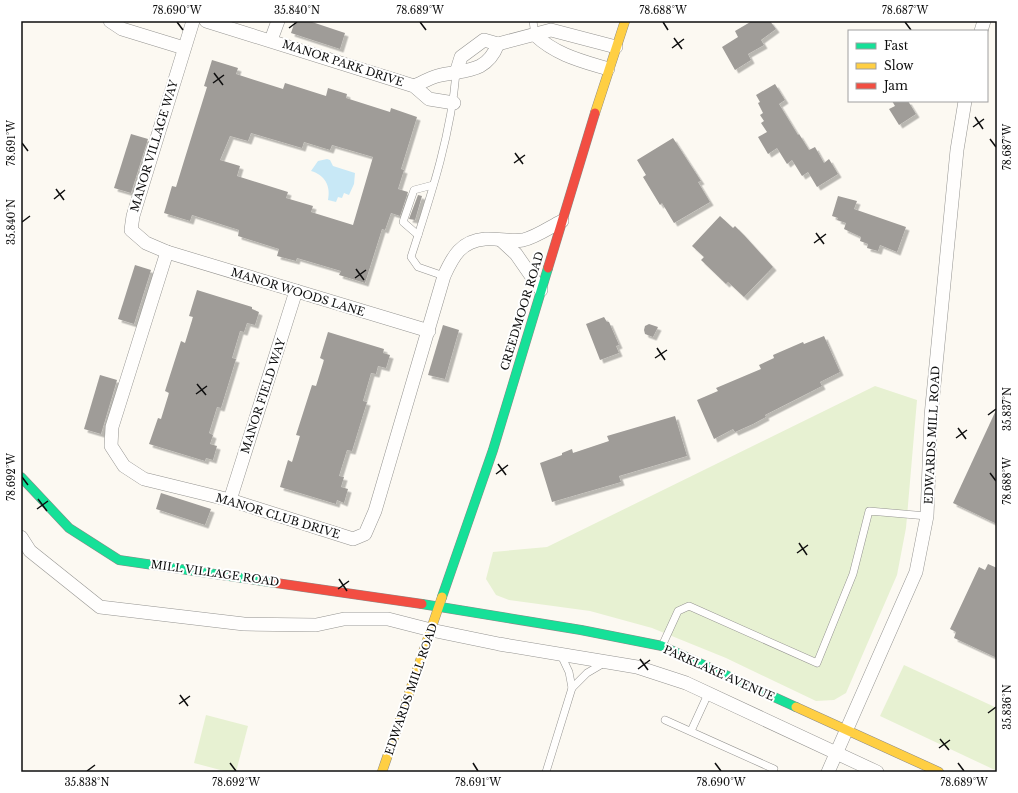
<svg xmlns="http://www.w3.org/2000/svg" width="1018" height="793" font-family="'Libre Baskerville',serif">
<defs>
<filter id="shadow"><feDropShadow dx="3.5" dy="3.5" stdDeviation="0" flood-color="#0004"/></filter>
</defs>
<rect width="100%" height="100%" fill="#fcf9f2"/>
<g fill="#e7f1d2">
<polygon points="875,386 917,400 906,528 897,575 846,693 834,700 816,701 726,658 652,628 590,611 509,600 496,595 486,579 493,552 547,547"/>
<polygon points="904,665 997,708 997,771 880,716"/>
<polygon points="206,715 248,726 236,772 228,772 194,763"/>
</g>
<path fill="#c8e8f6" d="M327,159L330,160L333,166L355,173L354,184L349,195L344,193L342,198L338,197L336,202L328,200C331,186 325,175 311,171L318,161Z"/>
<g fill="#9f9c98" fill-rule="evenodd" filter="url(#shadow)">
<polygon points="295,21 309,21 345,33 340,49 291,33"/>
<polygon points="752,21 770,21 776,29 761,40 764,45 748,54 751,60 735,70 722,47 738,37 735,31"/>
<path d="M212,60L238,68L236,74L283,89L285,83L326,96L328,88L347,94L346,98L390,112L391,108L417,117L401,169L404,170L398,189L408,192L400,216L391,213L385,230L382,229L365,283L339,275L341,271L297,258L296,261L277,256L279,249L238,236L239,230L192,215L190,221L164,213L172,186L176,187L184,161L207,87L204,86ZM251,133L302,148L304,142L330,150L332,145L373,157L353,225L311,212L313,206L286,198L288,192L237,176L240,166L220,160L230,136L248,141Z"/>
<polygon points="775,84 785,100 779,104 798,135 799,134 809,150 815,147 824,163 829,159 838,174 817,187 808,172 802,176 792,160 787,164 777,148 768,154 758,137 767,132 761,123 764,121 760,115 763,113 758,103 760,102 756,95"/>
<polygon points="892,101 908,101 916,114 899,125 889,109 895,106"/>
<polygon points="131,134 148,139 131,193 114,188"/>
<polygon points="673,138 701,181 698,182 710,202 674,223 662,203 660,205 643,177 646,175 637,160"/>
<polygon points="418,195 422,196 415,220 409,219"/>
<polygon points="838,196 857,201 854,209 906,227 897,252 880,245 878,251 867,248 868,244 860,241 861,237 844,229 846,223 837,220 838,218 832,216"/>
<polygon points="720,216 733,228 735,226 744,235 773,267 744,297 728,282 726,284 701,260 704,257 692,246"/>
<polygon points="135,265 151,270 134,324 118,319"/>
<polygon points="197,290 252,307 252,309 259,312 255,325 247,323 244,332 240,331 232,358 236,359 221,408 217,407 209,433 213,435 210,444 217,446 213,460 206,458 205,461 149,444 158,418 161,419 169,393 165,391 181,341 185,343 193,317 189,316"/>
<polygon points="604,317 607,322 609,322 619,345 616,346 619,353 600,360 586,324"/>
<polygon points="649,324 658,327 653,337 645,334 644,330 645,326"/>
<polygon points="443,325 459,330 445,379 428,375"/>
<polygon points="328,332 384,349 383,353 390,355 386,368 378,366 376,374 371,373 363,401 367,402 352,451 347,450 339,476 344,477 341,487 348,489 344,503 337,500 336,504 280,487 288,460 292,462 300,436 296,435 312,385 316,386 324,360 320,358"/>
<polygon points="824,336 840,372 820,382 822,386 765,415 766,417 753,424 735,432 733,429 714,439 697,400 718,391 716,388 761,369 759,365 774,358 773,355 803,342 804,344"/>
<polygon points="100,375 117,380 101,434 84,429"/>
<polygon points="997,408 997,524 953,503"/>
<polygon points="675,416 687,456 619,476 621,482 552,502 540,463 562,455 562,453 572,449 573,453 609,441 607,436"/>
<polygon points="161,493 211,509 205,525 156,509"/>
<polygon points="988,564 997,568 997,658 954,638 956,632 950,629 979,567 985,570"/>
</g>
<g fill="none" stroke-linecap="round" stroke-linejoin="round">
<g stroke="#959491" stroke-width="8">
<g id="lane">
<polyline points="533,21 535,35"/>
<polyline points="418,235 403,222 414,190 433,185"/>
<path d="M444,276L418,267L411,257C430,198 451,136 456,73"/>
<polyline points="662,646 678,611 689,606 817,663 853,574 869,511 927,516"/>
<polyline points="572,688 587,673 604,663"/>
<polyline points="665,720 774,769 772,772"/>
<polyline points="691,731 708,694"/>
<polyline points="546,772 572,688 569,672 561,655"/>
</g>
</g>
<g stroke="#959491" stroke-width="14">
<g id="street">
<polyline points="110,21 122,29 184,48"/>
<polyline points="193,21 133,216 131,230 146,243 167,252 429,331"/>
<polyline points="206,21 414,86 429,99 454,103"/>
<polyline points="981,31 984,21"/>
<path d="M535,35C556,55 582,61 608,69"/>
<polyline points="271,40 278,21"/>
<polyline points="456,73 461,57 484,40 498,44 551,30 616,47"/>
<path d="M414,86C422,83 429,78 437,76C463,69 486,75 498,44"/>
<polyline points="502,241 516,254 541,290"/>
<path d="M167,252L112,427L111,446L124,466L144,479L230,500L353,539L365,534L375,511L444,276C453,256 461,241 485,239C498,238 510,242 523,240C536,237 550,227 562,221"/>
<polyline points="230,500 296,291"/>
<polyline points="21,537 30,551 100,607 244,624 316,625 344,619 388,619 431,630 499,644 637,667 686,683 877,772"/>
<polyline points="828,772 916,572 927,516 931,416 957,150 965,101"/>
</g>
</g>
<g stroke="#8c8a87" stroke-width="10">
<g id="fast">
<polyline points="21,477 69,528 119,560 276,583"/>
<polyline points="442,597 493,450 548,268"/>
<polyline points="422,604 581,630 662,646 796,707"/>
</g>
</g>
<g stroke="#8c8a87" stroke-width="10">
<g id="slow">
<polyline points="595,113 625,21"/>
<polyline points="796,707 939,772"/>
<polyline points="382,772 442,597"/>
</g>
</g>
<g stroke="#8c8a87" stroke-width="10">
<g id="jam">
<polyline points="548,268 595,113"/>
<polyline points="276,583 422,604"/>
</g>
</g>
<use href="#lane" stroke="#fffefd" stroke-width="7"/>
<use href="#street" stroke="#fffefd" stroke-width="13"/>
<use href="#fast" stroke="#16e098" stroke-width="9"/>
<use href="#slow" stroke="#ffcf43" stroke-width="9"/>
<use href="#jam" stroke="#f24e42" stroke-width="9"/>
</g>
<path fill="none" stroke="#0e0e0e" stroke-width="1.5" d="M177,22L183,30M420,22L426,30M663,22L668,30M905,22L911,30M289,28L297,22M674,38L682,49M672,48L684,39M214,73L223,85M213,83L224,75M975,117L983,129M973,127L984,119M990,139L996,147M22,143L28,151M515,153L523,164M514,163L525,155M56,189L64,200M54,199L65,190M22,222L30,216M816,233L824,244M814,243L826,234M356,269L364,280M355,278L366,270M657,348L665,360M655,358L667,350M197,384L206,395M196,394L207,386M988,415L996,409M958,428L966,439M956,438L967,430M498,464L506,475M990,473L996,481M496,474L508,465M22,477L28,485M38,499L47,511M37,509L48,501M799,543L807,555M797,553L808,545M339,579L347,591M338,589L349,581M640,659L648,670M638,669L650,660M180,695L188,706M179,704L190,696M988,713L996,707M940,739L949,750M939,748L950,740M230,763L236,771M473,763L478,771M715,763L721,771M958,763L964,771M87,771L95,765"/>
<g text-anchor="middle" stroke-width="4" stroke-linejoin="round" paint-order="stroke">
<g font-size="11" fill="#0e0e0e" stroke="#fff">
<text transform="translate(343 63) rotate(18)" y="4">MANOR PARK DRIVE</text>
<text transform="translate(154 146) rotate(-73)" y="4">MANOR VILLAGE WAY</text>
<text transform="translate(298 292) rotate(17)" y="4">MANOR WOODS LANE</text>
<text transform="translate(522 311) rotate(-73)" y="4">CREEDMOOR ROAD</text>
<text transform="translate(263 396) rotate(-72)" y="4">MANOR FIELD WAY</text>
<text transform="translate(932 435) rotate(-87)" y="4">EDWARDS MILL ROAD</text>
<text transform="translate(278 516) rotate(17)" y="4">MANOR CLUB DRIVE</text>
<text transform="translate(215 573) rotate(8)" y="4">MILL VILLAGE ROAD</text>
<text transform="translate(719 673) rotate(24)" y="4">PARKLAKE AVENUE</text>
<text transform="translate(411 689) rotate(-71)" y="4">EDWARDS MILL ROAD</text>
</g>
</g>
<rect width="1018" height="793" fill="none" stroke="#ffffff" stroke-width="44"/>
<rect x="848" y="30" width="140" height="72" fill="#ffffff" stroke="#9f9f9f"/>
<rect x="856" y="43" width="20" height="6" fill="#16e098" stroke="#9f9f9f"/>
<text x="884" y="50" font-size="12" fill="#0e0e0e">Fast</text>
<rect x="856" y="63" width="20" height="6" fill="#ffcf43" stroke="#9f9f9f"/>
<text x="884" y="70" font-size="12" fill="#0e0e0e">Slow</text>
<rect x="856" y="83" width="20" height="6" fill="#f24e42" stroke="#9f9f9f"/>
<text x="884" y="90" font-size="12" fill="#0e0e0e">Jam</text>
<rect x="22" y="22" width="974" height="749" fill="none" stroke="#0e0e0e" stroke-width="1.5"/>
<g font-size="10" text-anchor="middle" fill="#0e0e0e">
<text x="177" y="14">78.690°W</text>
<text x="297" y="14">35.840°N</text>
<text x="420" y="14">78.689°W</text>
<text x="663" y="14">78.688°W</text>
<text x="905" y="14">78.687°W</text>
<text transform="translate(11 143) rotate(-90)" y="4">78.691°W</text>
<text transform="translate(1007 147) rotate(-90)" y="4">78.687°W</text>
<text transform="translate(11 222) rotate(-90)" y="4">35.840°N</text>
<text transform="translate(1007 409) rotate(-90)" y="4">35.837°N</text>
<text transform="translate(11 477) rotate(-90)" y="4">78.692°W</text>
<text transform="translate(1007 481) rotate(-90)" y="4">78.688°W</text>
<text transform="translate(1007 707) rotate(-90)" y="4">35.836°N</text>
<text x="87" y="786">35.838°N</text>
<text x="236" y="786">78.692°W</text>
<text x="478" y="786">78.691°W</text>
<text x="721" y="786">78.690°W</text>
<text x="964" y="786">78.689°W</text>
</g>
</svg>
